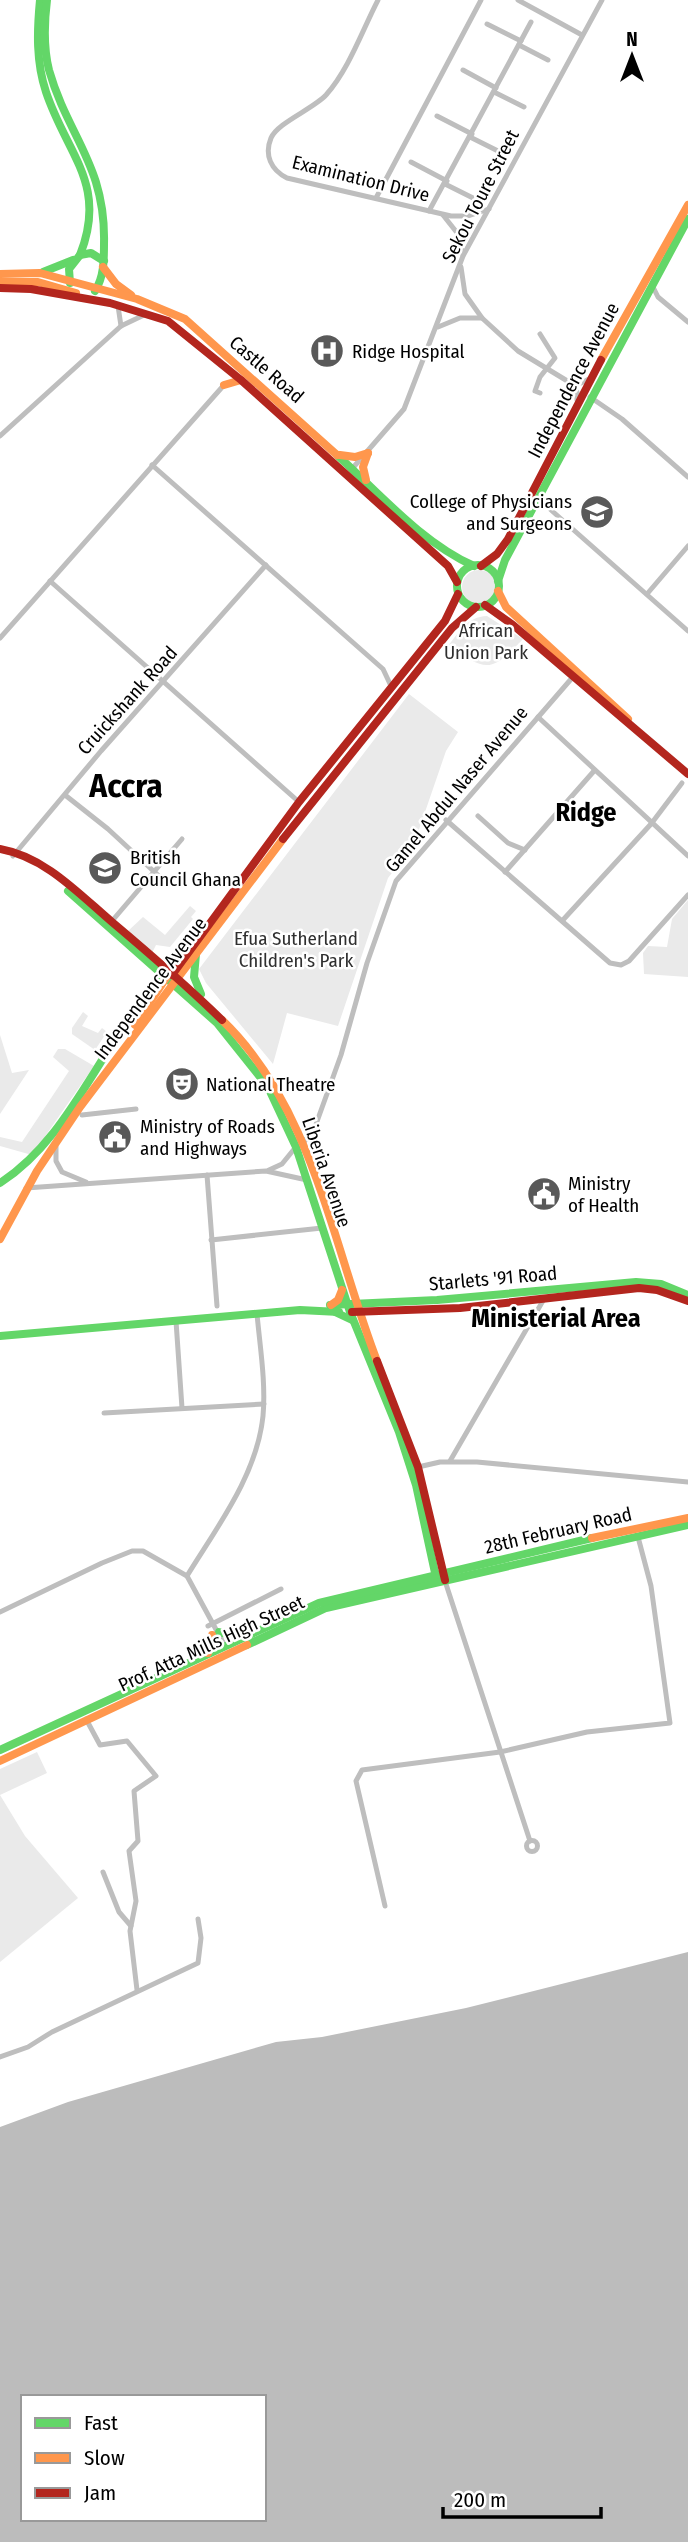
<svg xmlns="http://www.w3.org/2000/svg" width="688" height="2542" font-family="'Fira Sans Condensed',sans-serif">
<rect width="100%" height="100%" fill="#fff"/>
<g fill="#eaeaea">
<circle cx="479" cy="587" r="17"/>
<path d="M487,616L523,639C490,674 487,671 448,646C460,631 467,617 487,616Z"/>
<polygon points="409,694 458,732 446,751 414,844 388,878 338,1026 287,1013 273,1064 206,983 199,969"/>
<polygon points="688,900 688,977 644,974 643,953 648,946 667,947 672,919"/>
<polygon points="190,906 196,911 191,917 193,919 170,947 156,945 152,953 127,932 143,917 165,935"/>
<polygon points="83,1012 88,1016 82,1026 98,1033 102,1028 107,1032 95,1050 72,1034 72,1028"/>
<polygon points="0,1035 12,1073 29,1070 0,1114"/>
<polygon points="58,1049 65,1049 94,1066 32,1155 0,1146 0,1137 22,1142 69,1071 53,1057"/>
<polygon points="37,1752 47,1773 0,1795 25,1836 78,1898 0,1962 0,1769"/>
</g>
<path fill="#bcbcbc" fill-rule="evenodd" d="M688,1952V2542H0V2127L68,2102L276,2042L322,2037L466,2008ZM23,2397H264V2519H23Z"/>
<g fill="none" stroke-linecap="round" stroke-linejoin="round">
<g stroke="#bebebe" stroke-width="5">
<path d="M378,0C362,31 349,69 326,95C313,109 277,123 271,138C264,155 271,170 287,178L451,216H468L489,209"/>
<polyline points="518,0 582,35"/>
<polyline points="487,24 521,41"/>
<polyline points="519,45 548,60"/>
<polyline points="463,70 496,88"/>
<polyline points="494,92 524,107"/>
<polyline points="437,116 472,134"/>
<polyline points="470,137 500,152"/>
<polyline points="411,162 447,181"/>
<polyline points="445,184 475,199"/>
<polyline points="376,198 481,0"/>
<polyline points="429,211 531,22"/>
<polyline points="443,215 458,234 463,255"/>
<polyline points="461,267 465,294 482,318 518,351 569,382 577,392 577,400"/>
<polyline points="652,285 658,297 688,322"/>
<polyline points="118,306 121,326"/>
<polyline points="438,327 460,318 482,318"/>
<polyline points="540,334 555,358 540,377 535,391 540,393"/>
<polyline points="569,382 581,383 589,379"/>
<polyline points="590,397 622,419 688,477"/>
<polyline points="0,436 121,326 144,315"/>
<polyline points="152,465 383,669 391,686"/>
<polyline points="351,470 404,409 463,256 602,0"/>
<polyline points="551,510 688,631"/>
<polyline points="50,581 299,802"/>
<polyline points="647,594 688,546"/>
<polyline points="0,638 224,385"/>
<polyline points="538,717 688,856"/>
<polyline points="65,795 108,829 161,878 161,883"/>
<polyline points="478,816 508,843 525,850"/>
<polyline points="446,820 610,963 621,965 629,961 688,895"/>
<polyline points="13,856 101,751 266,565"/>
<polyline points="505,872 594,771"/>
<polyline points="112,921 182,839"/>
<polyline points="562,921 651,824 682,783"/>
<polyline points="82,1115 136,1109"/>
<polyline points="304,1142 315,1127 341,1055 367,963 396,881 572,678"/>
<polyline points="56,1147 56,1161 62,1172 86,1182"/>
<polyline points="269,1170 282,1164 295,1148"/>
<polyline points="207,1175 217,1306"/>
<polyline points="26,1188 266,1171 307,1180"/>
<polyline points="211,1240 322,1228"/>
<polyline points="176,1321 182,1408"/>
<polyline points="104,1413 264,1404"/>
<polyline points="450,1461 544,1299"/>
<polyline points="418,1467 440,1462 477,1462 688,1482"/>
<path d="M187,1576C217,1527 257,1475 263,1416C266,1383 260,1347 257,1314"/>
<polyline points="445,1581 530,1841"/>
<polyline points="0,1612 102,1563 132,1551 143,1551 187,1576 225,1646"/>
<polyline points="208,1626 281,1589"/>
<polyline points="86,1719 100,1745 127,1741 156,1776 134,1791 138,1841 129,1851 136,1901 130,1931 137,1990"/>
<circle cx="532" cy="1846" r="5.5"/>
<polyline points="103,1872 119,1912 131,1926"/>
<polyline points="385,1906 356,1781 362,1770 500,1752 587,1732 670,1723 651,1586 638,1537"/>
<polyline points="0,2057 28,2047 52,2032 198,1963 201,1938 198,1919"/>
</g>
<g stroke="#63d668" stroke-width="8">
<path d="M40,0C37,31 36,62 46,92C67,155 108,184 80,255"/>
<path d="M47,0C44,24 43,46 49,70C68,137 106,165 104,244C104,260 104,277 95,291"/>
<polyline points="43,272 73,260"/>
<polyline points="70,283 69,269 80,255 91,253 104,261"/>
<path d="M337,455C379,493 422,543 474,566"/>
<circle cx="478" cy="586" r="21"/>
<polyline points="498,581 505,560 688,219"/>
<polyline points="68,891 217,1023 268,1087 296,1147 350,1312 399,1432 416,1485 437,1582"/>
<polyline points="196,954 194,977 201,994"/>
<path d="M0,1183C54,1148 82,1089 117,1037C142,1000 169,964 197,929"/>
<polyline points="330,1305 437,1300 636,1282 661,1284 688,1295"/>
<polyline points="335,1312 352,1320"/>
<polyline points="0,1336 300,1310 339,1312"/>
<polyline points="219,1632 237,1637"/>
<polyline points="247,1645 326,1608 688,1525"/>
<polyline points="0,1750 319,1603 592,1538"/>
</g>
<g stroke="#ff974d" stroke-width="8">
<polyline points="103,267 116,284 131,295"/>
<polyline points="0,274 40,273 137,299 185,319 337,455"/>
<polyline points="0,282 38,282 76,293"/>
<polyline points="601,360 688,205"/>
<polyline points="224,385 241,380"/>
<polyline points="340,455 355,457 368,453"/>
<polyline points="366,480 363,467 368,453"/>
<polyline points="498,591 506,607 628,719"/>
<path d="M222,1020C313,1107 333,1247 377,1361"/>
<polyline points="135,1025 168,975"/>
<polyline points="0,1239 37,1171 80,1107 283,839"/>
<polyline points="331,1305 338,1300 342,1290"/>
<polyline points="592,1538 688,1518"/>
<polyline points="208,1653 212,1635"/>
<polyline points="0,1761 247,1645"/>
</g>
<g stroke="#b3261e" stroke-width="8">
<polyline points="0,288 31,289 110,303 168,321 241,380 448,566 457,582"/>
<polyline points="481,566 497,554 508,539 601,360"/>
<polyline points="485,605 513,625 688,774"/>
<polyline points="283,839 452,628 476,607"/>
<path d="M0,849C45,857 78,893 112,922C150,954 187,986 222,1020"/>
<polyline points="172,975 299,802 445,621 458,594"/>
<polyline points="352,1312 460,1308 639,1288 657,1290 688,1301"/>
<polyline points="377,1361 418,1467 445,1580"/>
</g>
</g>
<defs>
<g id="hospital-disc" transform="scale(1.75)"><circle r="9.5" fill="#595959" stroke="#fff"/><path d="M-5-5h3v3.5h4V-5h3V5h-3V1.5h-4V5h-3Z" fill="#fff"/></g>
<g id="university-disc" transform="scale(1.75)"><circle r="9.5" fill="#595959" stroke="#fff"/><path d="M0-5L7-2L0 1L-7-2ZM-4 1L0 2.5L4 1V4Q0 6-4 4Z" fill="#fff"/></g>
<g id="theatre-disc" transform="scale(1.75)"><circle r="9.5" fill="#595959" stroke="#fff"/><path d="M-5-5.5Q0-4 5-5.5V0Q5 5 0 6Q-5 5-5 0ZM-3.3-2.5H-1v1.5H-3.3ZM1-2.5H3.3v1.5H1ZM-2.8 1Q0 5.5 2.8 1Z" fill="#fff"/></g>
<g id="civic-disc" transform="scale(1.75)"><circle r="9.5" fill="#595959" stroke="#fff"/><path d="M-.6-6.5H3V-4.5H.6V-3L4-1V1h2V6H-6V1h2V-1L-.6-3ZM-1.2 2.5V6h2.4V2.5Z" fill="#fff"/></g>
</defs>
<g fill-rule="evenodd">
<use href="#hospital-disc" x="327" y="351"/>
<use href="#university-disc" x="597" y="512"/>
<use href="#university-disc" x="105" y="868"/>
<use href="#theatre-disc" x="182" y="1084"/>
<use href="#civic-disc" x="115" y="1137"/>
<use href="#civic-disc" x="544" y="1194"/>
</g>
<g text-anchor="middle" stroke-width="5" stroke-linejoin="round" paint-order="stroke">
<g font-size="19" fill="#000" stroke="#fff">
<text transform="translate(361 178) rotate(14)" y="7">Examination Drive</text>
<text transform="translate(480 196) rotate(-63)" y="7">Sekou Toure Street</text>
<text transform="translate(267 369) rotate(41)" y="7">Castle Road</text>
<text transform="translate(573 380) rotate(-62)" y="7">Independence Avenue</text>
<text transform="translate(127 700) rotate(-48)" y="7">Cruickshank Road</text>
<text transform="translate(456 789) rotate(-50)" y="7">Gamel Abdul Naser Avenue</text>
<text transform="translate(150 988) rotate(-53)" y="7">Independence Avenue</text>
<text transform="translate(327 1172) rotate(71)" y="7">Liberia Avenue</text>
<text transform="translate(493 1278) rotate(-5)" y="7">Starlets '91 Road</text>
<text transform="translate(558 1530) rotate(-13)" y="7">28th February Road</text>
<text transform="translate(211 1643) rotate(-25)" y="7">Prof. Atta Mills High Street</text>
</g>
<g font-size="19" fill="#000" stroke="#fff" text-anchor="start">
<text x="352" y="358">Ridge Hospital</text>
<text x="572" y="508" text-anchor="end">College of Physicians<tspan x="572" dy="22">and Surgeons</tspan></text>
<text x="130" y="864">British<tspan x="130" dy="22">Council Ghana</tspan></text>
<text x="206" y="1091">National Theatre</text>
<text x="140" y="1133">Ministry of Roads<tspan x="140" dy="22">and Highways</tspan></text>
<text x="568" y="1190">Ministry<tspan x="568" dy="22">of Health</tspan></text>
</g>
<g font-size="19" fill="#2f2f2f" stroke="#fff">
<text x="486" y="637">African<tspan x="486" dy="22">Union Park</tspan></text>
<text x="296" y="945">Efua Sutherland<tspan x="296" dy="22">Children's Park</tspan></text>
</g>
<g font-size="26" font-weight="bold" fill="#000" stroke="#fff">
<text x="586" y="821">Ridge</text>
<text x="556" y="1327">Ministerial Area</text>
</g>
<g font-size="33" font-weight="bold" fill="#000" stroke="#fff">
<text x="126" y="797">Accra</text>
</g>
</g>
<rect x="21" y="2395" width="245" height="126" fill="#ffffff" stroke="#999999" stroke-width="2"/>
<rect x="35" y="2418" width="35" height="10" fill="#63d668" stroke="#999999" stroke-width="2"/>
<text x="84" y="2430" font-size="21" fill="#000000">Fast</text>
<rect x="35" y="2453" width="35" height="10" fill="#ff974d" stroke="#999999" stroke-width="2"/>
<text x="84" y="2465" font-size="21" fill="#000000">Slow</text>
<rect x="35" y="2488" width="35" height="10" fill="#b3261e" stroke="#999999" stroke-width="2"/>
<text x="84" y="2500" font-size="21" fill="#000000">Jam</text>
<g transform="translate(632 56)" stroke="#ffffff" stroke-width="5" paint-order="stroke">
<path d="M0-5L12 26L0 18L-12 26Z" fill="#000000"/>
<text y="-10" font-size="19" font-weight="bold" text-anchor="middle" fill="#000000">N</text>
</g>
<path d="M443 2507v10h158v-10" fill="none" stroke="#000000" stroke-width="3.5"/>
<text x="454" y="2507" font-size="21" fill="#000000" stroke="#ffffff" stroke-width="5" paint-order="stroke">200 m</text>
</svg>
